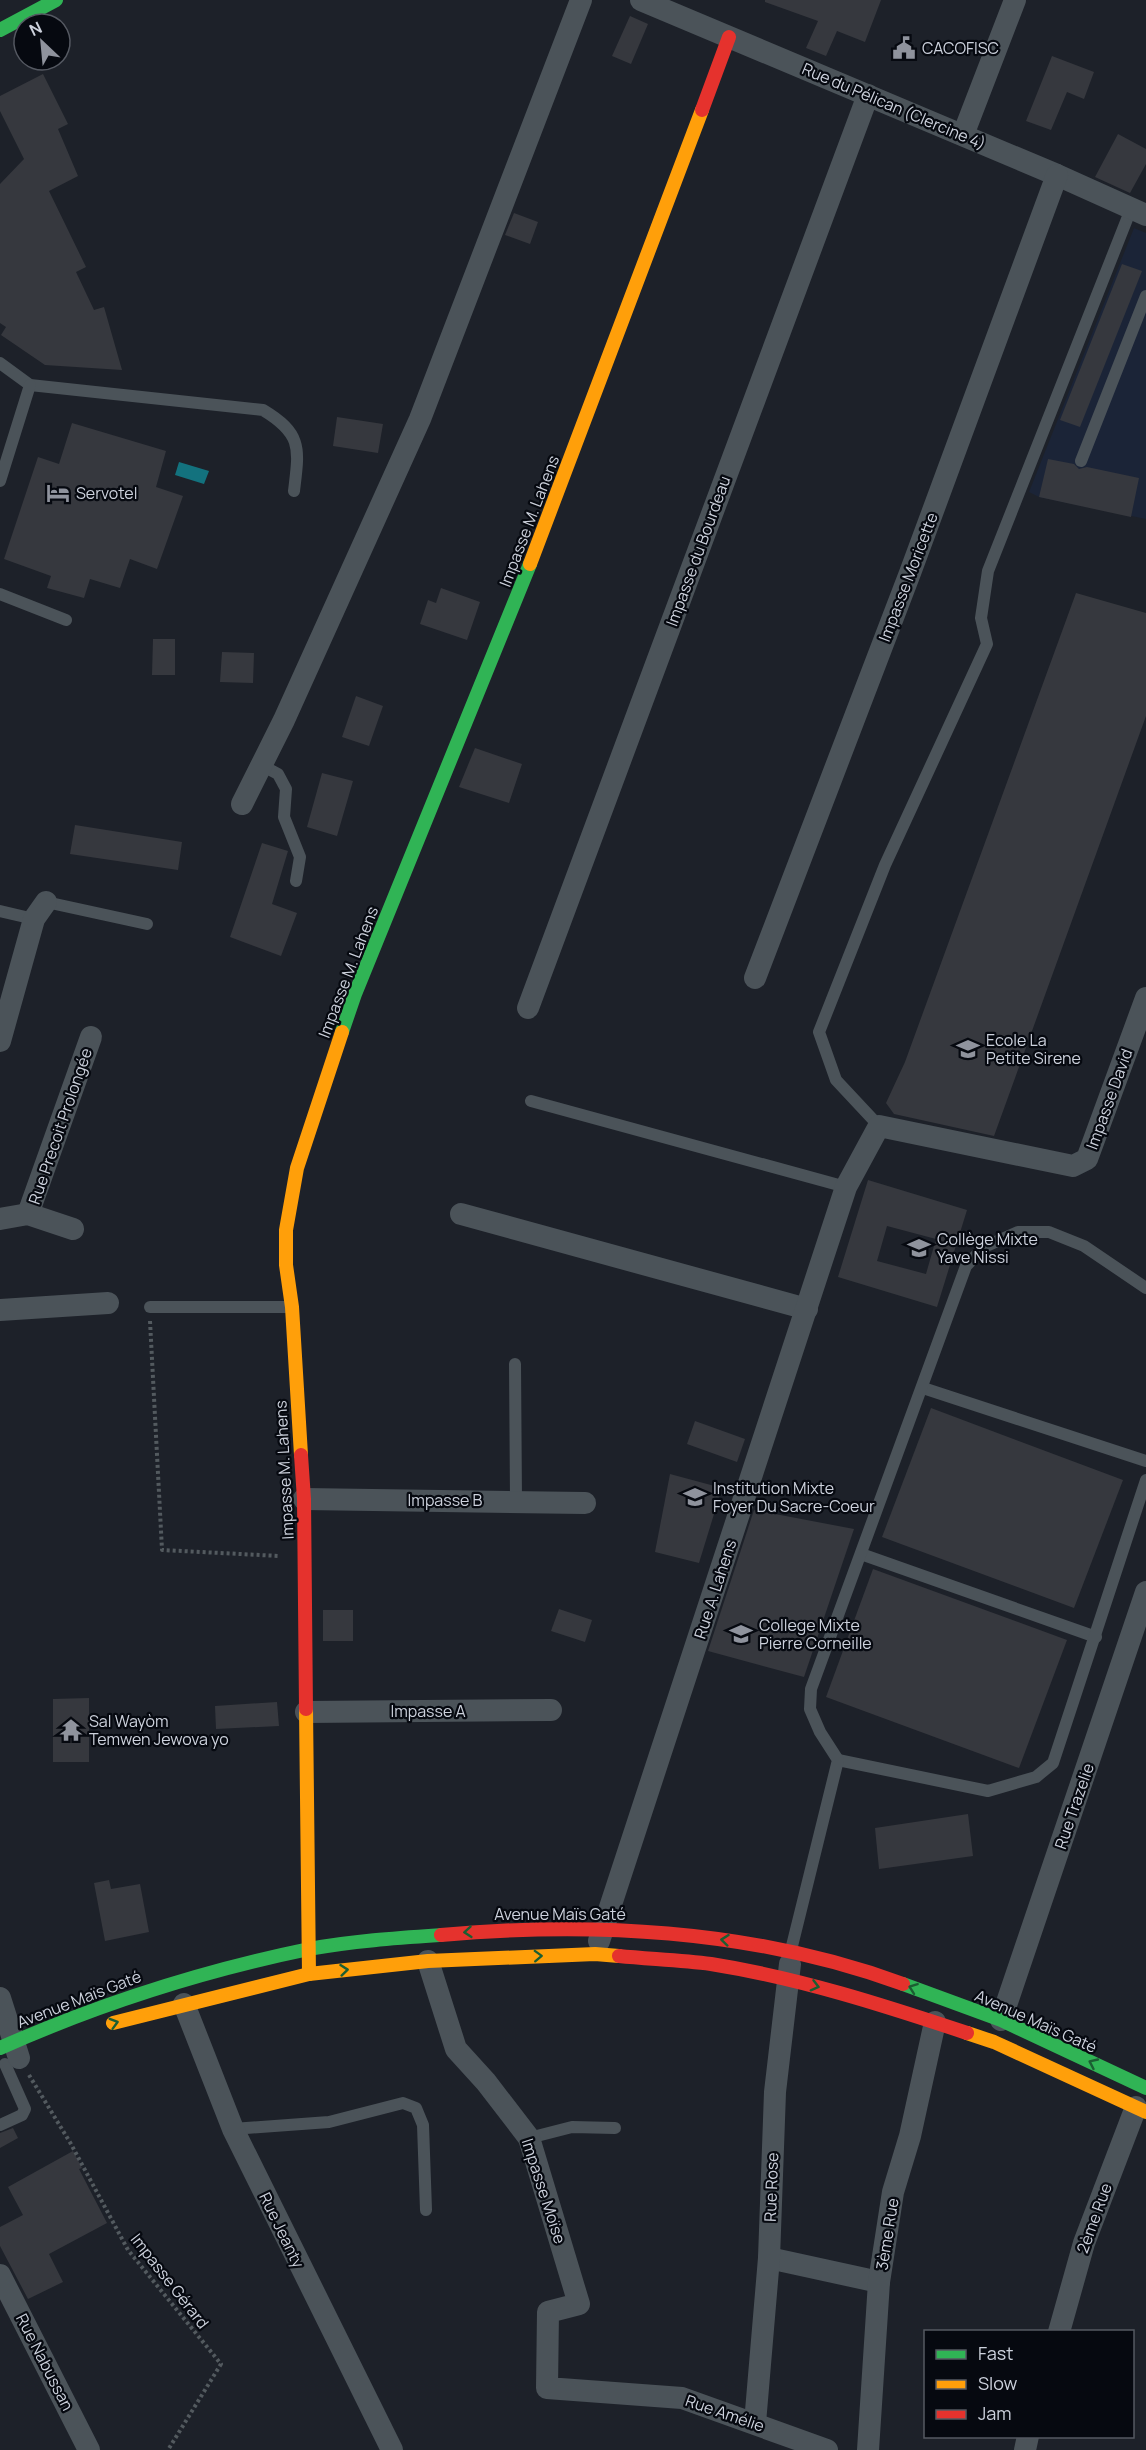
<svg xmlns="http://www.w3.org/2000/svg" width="1146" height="2450" font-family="Manrope,sans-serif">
<rect width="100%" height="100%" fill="#1d2129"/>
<polygon fill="#1b2437" points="1134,228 1146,233 1146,519 1039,497 1029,492"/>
<polygon fill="#13727e" points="179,462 209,471 204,484 175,475"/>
<g fill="#36383e" fill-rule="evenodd">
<polygon points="765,0 881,0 865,42 837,31 826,56 806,48 818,21 765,2"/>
<polygon points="630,16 648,24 631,64 612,56"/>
<polygon points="1052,56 1094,72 1084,99 1067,92 1051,130 1026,121"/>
<polygon points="43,74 68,124 58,129 78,176 49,191 86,267 76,272 94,310 104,307 122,370 45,365 1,335 6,327 0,323 0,184 24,159 0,111 0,96"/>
<polygon points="1118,134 1146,149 1146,164 1130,193 1095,177"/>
<polygon points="514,213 538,222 530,244 505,235"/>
<polygon points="1122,264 1142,271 1080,427 1060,420"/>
<polygon points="337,417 383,424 378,453 333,446"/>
<polygon points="72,423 166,451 156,487 183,496 157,569 130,559 120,588 90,579 84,598 47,588 51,576 4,559 38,457 59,464"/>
<polygon points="1048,459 1074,464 1079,469 1087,467 1139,478 1131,517 1039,497"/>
<polygon points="441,588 480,602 467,640 420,624 428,600 436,603"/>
<polygon points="1076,593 1146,613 1146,716 994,1136 894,1114 886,1103 905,1062"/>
<polygon points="153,639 175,639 175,675 152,675"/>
<polygon points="222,652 254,653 253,683 220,682"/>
<polygon points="356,696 383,706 369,746 342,737"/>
<polygon points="475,748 522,764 509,803 459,787"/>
<polygon points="322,773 353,781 337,836 307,827"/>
<polygon points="75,825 182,842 178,870 70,854"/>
<polygon points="262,843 288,851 272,904 297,913 281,956 230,937"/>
<path d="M868,1180L967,1210L937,1307L838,1277ZM887,1226L936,1239L926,1274L877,1261Z"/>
<polygon points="931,1408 1123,1480 1074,1608 882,1537"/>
<polygon points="695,1421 745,1439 737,1462 687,1444"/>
<polygon points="670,1474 722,1488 699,1563 655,1552"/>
<polygon points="754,1510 854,1529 804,1677 708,1651"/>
<polygon points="873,1569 1067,1640 1019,1768 826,1697"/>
<polygon points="559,1609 592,1620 585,1642 551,1631"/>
<rect x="323" y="1610" width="30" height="31"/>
<polygon points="89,1698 89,1762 53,1762 53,1699"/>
<polygon points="277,1702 279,1726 216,1729 215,1706"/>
<polygon points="968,1814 973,1856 879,1869 875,1828"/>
<polygon points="109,1880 111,1889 140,1884 149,1932 105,1941 94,1883"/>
<polygon points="13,2128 18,2138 0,2148 0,2133"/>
<polygon points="73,2151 82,2168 79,2169 107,2223 49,2254 63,2282 28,2299 0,2246 0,2227 23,2215 8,2187"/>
</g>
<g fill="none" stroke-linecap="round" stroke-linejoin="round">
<g stroke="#535a5f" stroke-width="4" stroke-dasharray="3 3" stroke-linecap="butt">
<polyline points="150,1321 162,1550 279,1556"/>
<polyline points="29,2075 71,2144 128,2250 221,2364 168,2450"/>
</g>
<g stroke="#4b5359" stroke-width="12">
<path d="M0,363L30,385L263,410C303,434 299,449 294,491"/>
<polyline points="1081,461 1146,296"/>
<polyline points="0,481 30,385"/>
<polyline points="0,594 66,620"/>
<polyline points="261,765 278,774 286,789 284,817 300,857 296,881"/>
<polyline points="46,902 147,924"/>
<polyline points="0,911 34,919"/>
<polyline points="531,1101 846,1187"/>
<polyline points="879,1126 836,1080 819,1032 885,865 987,644 981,618 988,571 1131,209"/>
<polyline points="150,1307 291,1307"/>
<polyline points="515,1364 516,1500"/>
<polyline points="923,1388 1146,1461"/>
<polyline points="861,1554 1096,1637"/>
<polyline points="838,1760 988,1791 1036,1777 1053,1763 1146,1480"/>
<polyline points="791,1950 838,1760 820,1732 810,1709 811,1689 966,1266 984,1247 1018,1232 1049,1232 1084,1246 1146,1288"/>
<polyline points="0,2125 22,2115 25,2109 5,2064"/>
<polyline points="233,2129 329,2122 403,2103 416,2108 423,2125 426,2210"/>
<polyline points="529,2138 572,2127 615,2128"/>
</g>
<g stroke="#4b5359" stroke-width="22">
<polyline points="641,0 1057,175 1146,215"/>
<polyline points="963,135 1015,0"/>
<polyline points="242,804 284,720 420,419 581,0"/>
<polyline points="755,978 910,573 1057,175"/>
<polyline points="528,1008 868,95"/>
<polyline points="0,1041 34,919 46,902"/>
<polyline points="28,1214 91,1037"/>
<polyline points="461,1214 807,1309"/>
<polyline points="0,1219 28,1214 73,1229"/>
<polyline points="0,1310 108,1303"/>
<polyline points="304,1499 585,1503"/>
<polyline points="306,1712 551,1710"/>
<polyline points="599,1941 846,1187 879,1126 1073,1166 1087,1159 1146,998"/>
<polyline points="428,1961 456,2049 486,2082 529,2138 579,2304 548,2312 547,2388 682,2398 827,2450"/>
<polyline points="0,1998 19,2058"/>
<polyline points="184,2004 233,2129 392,2450"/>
<polyline points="1001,2020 1146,1592"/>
<polyline points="769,2258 879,2282"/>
<polyline points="0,2275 89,2450"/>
<polyline points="1059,2332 1084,2243 1136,2107"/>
<polyline points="755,2423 769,2258 775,2092 790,1964"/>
<polyline points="868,2450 879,2282 893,2192 910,2136 935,2022"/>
<polyline points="1025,2450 1028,2436"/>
</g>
<g stroke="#30b455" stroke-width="14">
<polyline points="0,30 56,0"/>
<polyline points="342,1032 355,994 530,564"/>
<polyline points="903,1984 1001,2020 1146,2088"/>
<path d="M0,2048C99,2004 202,1971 309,1949C352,1941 397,1938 441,1935"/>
</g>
<g stroke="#ff9f0a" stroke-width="14">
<polyline points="530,564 702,110"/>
<polyline points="301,1455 292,1307 286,1265 286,1230 297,1168 342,1032"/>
<polyline points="306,1709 309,1974"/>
<polyline points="113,2023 309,1974 428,1961 595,1954 619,1956"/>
<polyline points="967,2033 994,2042 1146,2112"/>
</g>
<g stroke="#e5322d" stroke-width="14">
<polyline points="702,110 729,37"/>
<polyline points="301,1455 304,1499 306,1709"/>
<path d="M441,1935C596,1921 756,1930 903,1984"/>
<path d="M619,1956C649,1959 681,1960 711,1964C799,1978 883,2005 967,2033"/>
</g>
</g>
<defs><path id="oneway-chevron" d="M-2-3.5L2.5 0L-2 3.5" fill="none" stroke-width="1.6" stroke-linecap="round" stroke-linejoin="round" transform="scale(1.5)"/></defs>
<g stroke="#1b5e32">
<use href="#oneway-chevron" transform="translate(468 1932) rotate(175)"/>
<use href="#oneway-chevron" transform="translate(725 1940) rotate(-174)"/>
<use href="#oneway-chevron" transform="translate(538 1956) rotate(-2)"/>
<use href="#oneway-chevron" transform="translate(344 1970) rotate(-6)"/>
<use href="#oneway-chevron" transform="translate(815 1986) rotate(15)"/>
<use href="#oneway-chevron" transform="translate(913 1988) rotate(-160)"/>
<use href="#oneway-chevron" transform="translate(114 2023) rotate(-16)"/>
<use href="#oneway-chevron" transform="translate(1093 2063) rotate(-155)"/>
</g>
<defs>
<g id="civic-bare" transform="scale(1.8)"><path d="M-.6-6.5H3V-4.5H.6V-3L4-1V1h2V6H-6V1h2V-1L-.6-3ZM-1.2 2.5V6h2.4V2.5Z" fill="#8f939d" stroke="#060910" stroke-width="2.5" paint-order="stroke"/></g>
<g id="hotel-bare" transform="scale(1.8)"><path d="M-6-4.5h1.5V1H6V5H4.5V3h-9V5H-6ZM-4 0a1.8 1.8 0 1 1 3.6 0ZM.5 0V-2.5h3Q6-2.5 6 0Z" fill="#8f939d" stroke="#060910" stroke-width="2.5" paint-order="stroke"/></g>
<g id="school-bare" transform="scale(1.8)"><path d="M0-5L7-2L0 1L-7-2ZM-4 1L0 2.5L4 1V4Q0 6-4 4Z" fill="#8f939d" stroke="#060910" stroke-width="2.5" paint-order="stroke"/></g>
<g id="temple-bare" transform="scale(1.8)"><path d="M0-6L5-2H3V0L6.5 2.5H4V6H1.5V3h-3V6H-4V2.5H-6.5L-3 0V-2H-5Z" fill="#8f939d" stroke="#060910" stroke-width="2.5" paint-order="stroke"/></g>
</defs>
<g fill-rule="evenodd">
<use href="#civic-bare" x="904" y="48"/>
<use href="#hotel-bare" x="58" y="493"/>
<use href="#school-bare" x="968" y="1049"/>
<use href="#school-bare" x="919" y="1248"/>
<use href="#school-bare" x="695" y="1497"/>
<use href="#school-bare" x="741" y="1634"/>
<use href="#temple-bare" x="71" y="1730"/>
</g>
<g text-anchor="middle" stroke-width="4.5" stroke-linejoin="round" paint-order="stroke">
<g font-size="16" fill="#ccd1dc" stroke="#060910" text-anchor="start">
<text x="922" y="54">CACOFISC</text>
<text x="76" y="499">Servotel</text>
<text x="986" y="1046">Ecole La<tspan x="986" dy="18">Petite Sirene</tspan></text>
<text x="937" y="1245">Collège Mixte<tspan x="937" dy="18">Yave Nissi</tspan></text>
<text x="713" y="1494">Institution Mixte<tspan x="713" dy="18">Foyer Du Sacre-Coeur</tspan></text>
<text x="759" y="1631">College Mixte<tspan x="759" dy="18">Pierre Corneille</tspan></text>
<text x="89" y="1727">Sal Wayòm<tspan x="89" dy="18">Temwen Jewova yo</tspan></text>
</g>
<g font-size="16" fill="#ccd1dc" stroke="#060910">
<text transform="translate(894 106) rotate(23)" y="6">Rue du Pélican (Clercine 4)</text>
<text transform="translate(529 521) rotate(-69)" y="6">Impasse M. Lahens</text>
<text transform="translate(698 551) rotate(-70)" y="6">Impasse du Bourdeau</text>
<text transform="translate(908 577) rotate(-69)" y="6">Impasse Moricette</text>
<text transform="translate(348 972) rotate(-69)" y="6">Impasse M. Lahens</text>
<text transform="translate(1109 1099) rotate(-70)" y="6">Impasse David</text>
<text transform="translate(60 1126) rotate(-71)" y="6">Rue Precoit Prolongée</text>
<text transform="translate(284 1470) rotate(-93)" y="6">Impasse M. Lahens</text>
<text x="445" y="1506">Impasse B</text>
<text transform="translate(715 1589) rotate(-72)" y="6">Rue A. Lahens</text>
<text x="428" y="1717">Impasse A</text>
<text transform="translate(1074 1806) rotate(-71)" y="6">Rue Trazelie</text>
<text x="560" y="1920">Avenue Maïs Gaté</text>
<text transform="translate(79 1999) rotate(-21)" y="6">Avenue Maïs Gaté</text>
<text transform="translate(1036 2021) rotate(24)" y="6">Avenue Maïs Gaté</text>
<text transform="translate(771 2187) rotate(-88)" y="6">Rue Rose</text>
<text transform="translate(544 2191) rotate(72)" y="6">Impasse Moïse</text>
<text transform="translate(1094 2218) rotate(-70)" y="6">2ème Rue</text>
<text transform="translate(282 2230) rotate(64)" y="6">Rue Jeanty</text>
<text transform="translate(887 2234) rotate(-81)" y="6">3ème Rue</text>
<text transform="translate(170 2281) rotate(52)" y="6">Impasse Gérard</text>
<text transform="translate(45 2362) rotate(63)" y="6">Rue Nabussan</text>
<text transform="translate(725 2413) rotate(19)" y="6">Rue Amélie</text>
</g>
</g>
<rect x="924" y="2330" width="210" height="108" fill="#060910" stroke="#555962" stroke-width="1.5"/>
<rect x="936" y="2350" width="30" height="9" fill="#30b455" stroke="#555962" stroke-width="1.5"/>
<text x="978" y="2360" font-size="18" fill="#ccd1dc">Fast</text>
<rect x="936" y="2380" width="30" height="9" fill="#ff9f0a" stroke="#555962" stroke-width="1.5"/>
<text x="978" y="2390" font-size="18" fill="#ccd1dc">Slow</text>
<rect x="936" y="2410" width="30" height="9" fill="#e5322d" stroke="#555962" stroke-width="1.5"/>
<text x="978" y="2420" font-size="18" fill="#ccd1dc">Jam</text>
<g transform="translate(42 42) rotate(334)"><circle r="28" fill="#060910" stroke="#555962" stroke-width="1.5"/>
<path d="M0-4.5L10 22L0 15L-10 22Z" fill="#8f939d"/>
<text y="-9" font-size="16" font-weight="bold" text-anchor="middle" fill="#ccd1dc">N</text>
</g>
</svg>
